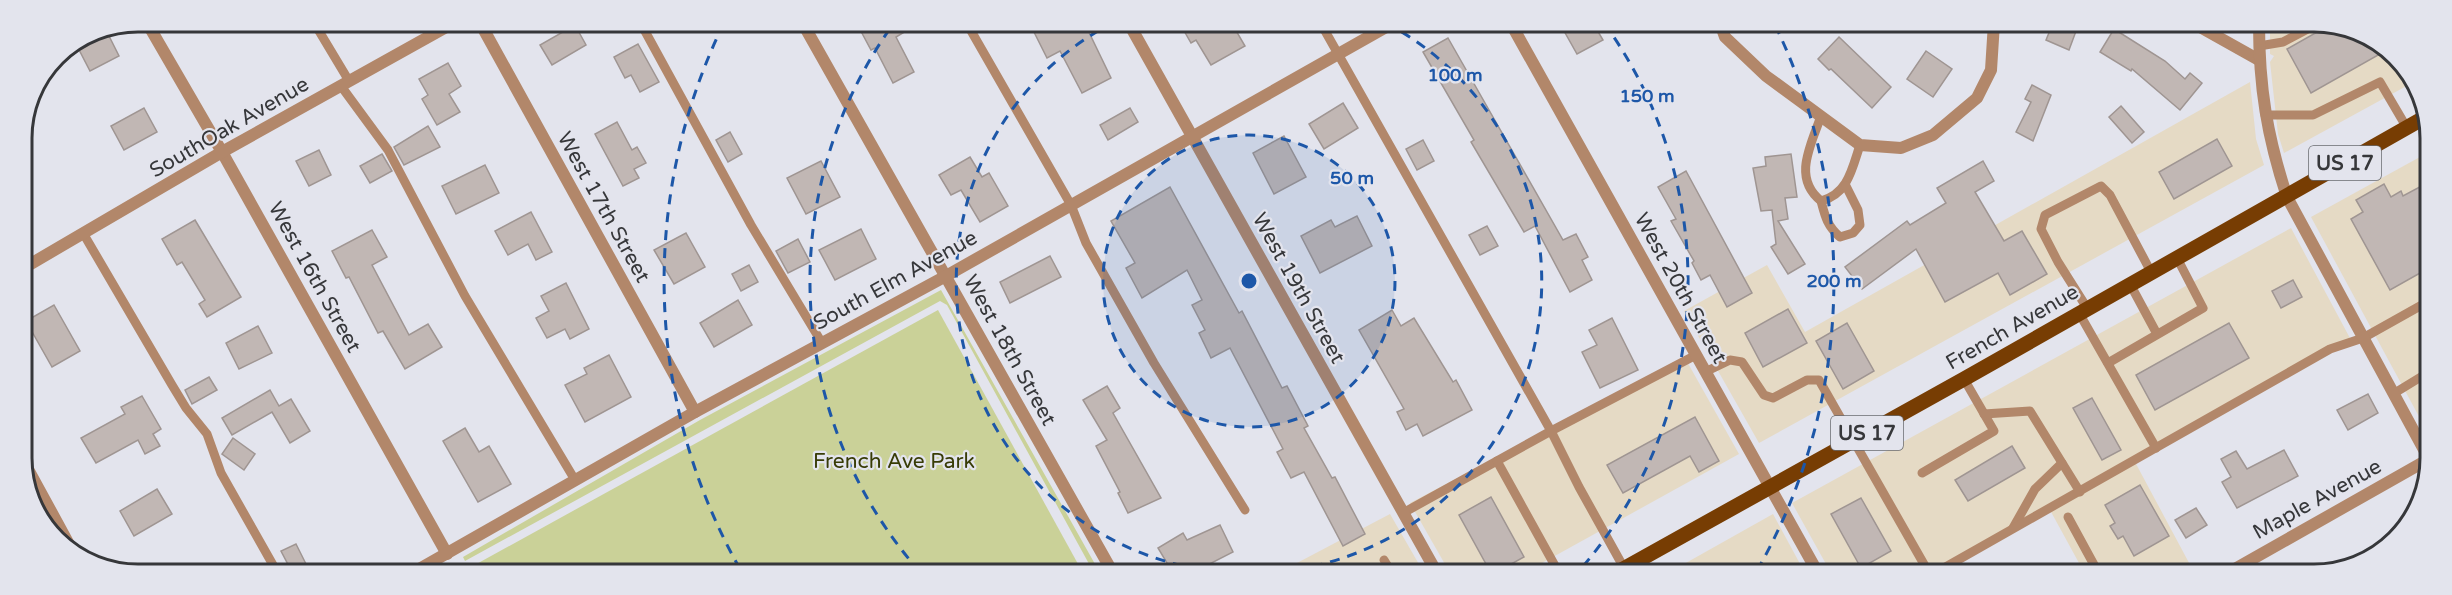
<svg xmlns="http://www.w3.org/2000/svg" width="2452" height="595" font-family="'Varela Round',sans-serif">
<rect width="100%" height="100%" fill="#e3e4ed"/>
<g fill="#e5dac5">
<polygon points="2270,23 2337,23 2397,55 2412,83 2284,153 2278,134 2270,62 2274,56 2270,54"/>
<polygon points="2250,82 2256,139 2264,165 1759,443 1684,311 1767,265 1805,332"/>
<polygon points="2429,152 2429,435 2311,217"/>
<polygon points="2291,228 2351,340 2135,462 2195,574 2085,574 2050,510 1938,573 1831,573 1792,503"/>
<polygon points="1685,358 1739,454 1524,573 1450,573 1410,503"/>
<polygon points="1390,514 1424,573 1278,573"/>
<polygon points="1773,514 1805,573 1668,573"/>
</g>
<g fill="#cad198">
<polygon points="941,290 1100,573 1094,573 947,305 940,301 465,561 463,557 700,420"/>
<polygon points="938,310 1083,573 462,572"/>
</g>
<g fill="#c1b7b4" stroke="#9f9592" stroke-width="1.5">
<polygon points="856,22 921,22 896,37 914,72 893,83 875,48 871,50"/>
<polygon points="1054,22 1084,22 1111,78 1082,93 1060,51 1047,58 1034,32"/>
<polygon points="1179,22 1231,22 1245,46 1211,65 1196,40 1191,43"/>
<polygon points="1559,22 1593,23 1603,40 1577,54"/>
<polygon points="2053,23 2079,23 2069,50 2046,40"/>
<polygon points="2333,23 2337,23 2374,43 2380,54 2311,93 2287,49"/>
<polygon points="575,25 586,45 552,65 540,45"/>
<polygon points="105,28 119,56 90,71 75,42 93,30"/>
<polygon points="2114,29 2165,61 2185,79 2190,73 2202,83 2180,110 2132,69 2131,71 2100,52"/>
<polygon points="1839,37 1891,87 1872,108 1831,69 1829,70 1818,59"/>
<polygon points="1448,38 1563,240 1576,234 1588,257 1582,260 1592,280 1570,292 1535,226 1524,232 1471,142 1474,140 1423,52"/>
<polygon points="638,44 659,82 640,92 631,75 625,78 614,57"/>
<polygon points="1926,51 1952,69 1933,97 1907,79"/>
<polygon points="448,63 461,86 449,94 460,112 437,125 422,99 428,95 419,79"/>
<polygon points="2032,85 2051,95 2033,141 2016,132 2031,102 2025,99"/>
<polygon points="1343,103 1358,128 1324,149 1309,124"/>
<polygon points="2121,106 2144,132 2132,143 2109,117"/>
<polygon points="144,108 157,132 124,150 111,126"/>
<polygon points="1130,108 1138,122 1108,140 1100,125"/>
<polygon points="617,122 632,150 637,147 646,163 634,169 639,178 623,186 595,134"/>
<polygon points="428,126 440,147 404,165 394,147"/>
<polygon points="730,132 742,154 728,162 716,140"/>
<polygon points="1284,136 1306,177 1274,194 1253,153"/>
<polygon points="2217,139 2232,166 2174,199 2159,172"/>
<polygon points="1423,140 1434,161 1417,170 1406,149"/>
<polygon points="319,150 331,175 309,186 296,161"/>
<polygon points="382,154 392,171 370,183 360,166"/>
<polygon points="1791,154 1797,197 1785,198 1788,219 1778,221 1805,264 1788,274 1771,247 1776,244 1772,210 1761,211 1753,168 1766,166 1765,157"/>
<polygon points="970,157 982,177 989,173 1008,206 980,222 961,190 951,195 939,175"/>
<polygon points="821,161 840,197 806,214 787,178"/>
<polygon points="1983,161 1994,181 1975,192 2004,241 2022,231 2047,274 2010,295 1998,273 1945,302 1916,249 1862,289 1845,267 1907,221 1910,225 1946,203 1937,188"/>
<polygon points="485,165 499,193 456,214 442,186"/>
<polygon points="1686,171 1752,293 1727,307 1710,275 1701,280 1692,263 1694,261 1671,221 1676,219 1658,187"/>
<polygon points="2429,182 2429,268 2390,290 2351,219 2363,212 2356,200 2384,184 2391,197 2401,191 2403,196"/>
<polygon points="1170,187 1239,313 1242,311 1282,388 1287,386 1308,426 1304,428 1332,478 1335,477 1365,534 1343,546 1304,472 1291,478 1277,452 1283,449 1230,348 1211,358 1199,333 1205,330 1192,305 1202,300 1187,270 1142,298 1126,268 1135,263 1111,221"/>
<polygon points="531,212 552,252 536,260 528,244 508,255 495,231"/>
<polygon points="1357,216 1372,246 1320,273 1301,236 1331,220 1335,227"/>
<polygon points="195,220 241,297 207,317 199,304 205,300 182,262 177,265 162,239"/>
<polygon points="1487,226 1498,246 1480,255 1469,235"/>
<polygon points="861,229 876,259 835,280 819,250"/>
<polygon points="372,230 387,257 372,265 409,335 428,324 442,347 405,369 383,331 378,333 349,277 346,278 332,251"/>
<polygon points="686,233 705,267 674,284 654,250"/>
<polygon points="798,239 810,262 788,273 776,251"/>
<polygon points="1050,256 1061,277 1010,303 1000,282"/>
<polygon points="749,265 758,282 741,291 732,274"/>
<polygon points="2293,280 2302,297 2281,308 2272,291"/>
<polygon points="566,283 589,329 570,339 565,329 547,338 536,318 549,311 541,296"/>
<polygon points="738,300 752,325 714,347 700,323"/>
<polygon points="54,305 80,351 52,367 26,321"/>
<polygon points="1788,309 1807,343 1763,367 1745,333"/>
<polygon points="1392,310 1401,326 1414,318 1453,382 1456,380 1472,410 1423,436 1417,424 1406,430 1397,412 1404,409 1359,330"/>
<polygon points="1612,318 1638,370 1600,388 1582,352 1597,345 1589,330"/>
<polygon points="1847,323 1874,371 1843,389 1816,341"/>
<polygon points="2229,323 2249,358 2155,410 2136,375"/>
<polygon points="258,326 272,353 239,369 226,343"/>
<polygon points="609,355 631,397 585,422 565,385 587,374 584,368"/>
<polygon points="209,377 217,390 192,404 185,390"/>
<polygon points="1107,386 1120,408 1113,413 1161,498 1128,513 1118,493 1120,492 1096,446 1107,440 1083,400"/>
<polygon points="270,390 279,406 291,399 310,431 290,443 272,412 232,435 222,418"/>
<polygon points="2368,394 2378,413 2348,430 2337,410"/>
<polygon points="142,396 161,429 153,434 160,446 145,454 138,440 96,463 81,438 125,414 121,407"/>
<polygon points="2092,398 2121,450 2102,460 2073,408"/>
<polygon points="1695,417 1719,461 1699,472 1690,456 1623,493 1607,465"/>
<polygon points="465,428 479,452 489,446 511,484 478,502 443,441"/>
<polygon points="233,438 255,454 244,470 222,454"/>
<polygon points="2012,446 2025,468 1968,501 1955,480"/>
<polygon points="2284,450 2298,476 2237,508 2222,482 2231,477 2221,459 2236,451 2247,469"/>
<polygon points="2140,485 2169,536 2134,556 2123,536 2118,539 2110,526 2115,523 2105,505"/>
<polygon points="157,489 172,514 134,536 120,511"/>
<polygon points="1491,497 1524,557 1495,573 1491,573 1459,515"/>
<polygon points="1861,498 1891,551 1861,568 1831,514"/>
<polygon points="2196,508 2207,525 2186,538 2175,520"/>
<polygon points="1220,525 1233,552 1192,573 1173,573 1158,548 1183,533 1187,540"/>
<polygon points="296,544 310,572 292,572 281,551"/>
</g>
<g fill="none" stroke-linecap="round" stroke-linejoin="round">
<g stroke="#b2876a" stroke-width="9">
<polyline points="313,21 349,81"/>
<polyline points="640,22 751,225 822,343"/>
<polyline points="966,22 1071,205 1086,243 1154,363 1245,510"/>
<polyline points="1320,22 1551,431 1403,513"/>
<polyline points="2259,46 2283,42 2319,23"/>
<polyline points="341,86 388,150 465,296 575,480"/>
<polyline points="2265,115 2313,115 2380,82 2407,128"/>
<path d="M1821,116C1811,145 1792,178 1821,201C1848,194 1852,169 1860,145"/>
<path d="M1821,201C1825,216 1827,226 1840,237L1853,233L1860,225L1858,210L1846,186"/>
<polyline points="83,233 172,385 186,408 207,434 221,473 277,572"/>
<polyline points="2130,284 2157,334"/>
<polyline points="2087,308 2058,262 2041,229 2045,215 2101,186 2110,195 2151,272"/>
<polyline points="2079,313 2156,448"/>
<polyline points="2108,363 2203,308 2177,258"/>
<polyline points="1705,372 1730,360 1742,362 1764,395 1773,398 1807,380 1819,380 1929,573"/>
<polyline points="2393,394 2429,372"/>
<polyline points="1984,414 2030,411 2080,492"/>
<polyline points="1497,461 1559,573"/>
<polyline points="1922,473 1994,431 1964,379"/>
<polyline points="2068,517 2099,574"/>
<polyline points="2013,528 2035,489 2062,463"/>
<polyline points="1384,560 1392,573"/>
<polyline points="1624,568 1579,487 1551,431 1696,355"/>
<polyline points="1935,573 2330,349 2363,338 2429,301"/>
</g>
<g stroke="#b2876a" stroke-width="12">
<polyline points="146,21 222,152 447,554"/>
<polyline points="479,21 695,412"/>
<polyline points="802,22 1113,573"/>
<polyline points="1128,22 1437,573"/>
<polyline points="1720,23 1725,37 1766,76 1860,145 1901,148 1933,135 1977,98 1991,70 1994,23"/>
<polyline points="2193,23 2259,60"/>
<path d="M2259,23C2259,87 2267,136 2287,197L2429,459"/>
<polyline points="22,269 222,152 457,21"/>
<polyline points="23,460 71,548"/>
<polyline points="414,572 695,412 946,276 1395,22"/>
<polyline points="2226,574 2429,459"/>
</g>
<polyline stroke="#b2876a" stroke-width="12" points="1510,22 1818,573"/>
<polyline stroke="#773d03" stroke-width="15" points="1616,573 1964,379 2429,115"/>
</g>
<circle cx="1249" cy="281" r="146" fill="#1d57a8" fill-opacity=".12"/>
<g fill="none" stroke="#1d57a8" stroke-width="3" stroke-dasharray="10 8">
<circle cx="1249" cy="281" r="146"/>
<path d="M1236 573A292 292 0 0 1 1112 23M1386 23A292 292 0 0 1 1262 573"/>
<path d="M920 572A439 439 0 0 1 894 23M1604 23A439 439 0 0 1 1578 572"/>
<path d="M740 569A585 585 0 0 1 723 25M1775 25A585 585 0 0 1 1758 569"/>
</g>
<g text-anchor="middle" stroke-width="4.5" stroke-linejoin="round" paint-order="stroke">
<g fill="#e3e4ed" stroke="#6a6b70" stroke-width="1.5">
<rect x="2309" y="146" width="72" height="34" rx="4.5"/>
<rect x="1831" y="416" width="72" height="34" rx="4.5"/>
</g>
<g font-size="20" font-weight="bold" fill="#36373a">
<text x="2345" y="170">US 17</text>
<text x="1867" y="440">US 17</text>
</g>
<g font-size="21" fill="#36373a" stroke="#e3e4ed">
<text transform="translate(229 127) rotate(-30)" y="7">SouthOak Avenue</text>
<text transform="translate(604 207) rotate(61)" y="7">West 17th Street</text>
<text transform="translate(315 277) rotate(61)" y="7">West 16th Street</text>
<text transform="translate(895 280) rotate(-29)" y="7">South Elm Avenue</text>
<text transform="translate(1299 288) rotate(61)" y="7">West 19th Street</text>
<text transform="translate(1681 288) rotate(61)" y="7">West 20th Street</text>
<text transform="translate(2012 327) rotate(-30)" y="7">French Avenue</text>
<text transform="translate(1010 350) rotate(61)" y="7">West 18th Street</text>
<text transform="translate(2317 499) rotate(-29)" y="7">Maple Avenue</text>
</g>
<g font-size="21" fill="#383c06" stroke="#e3e4ed">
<text x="894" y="468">French Ave Park</text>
</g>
</g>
<path d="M0 0H2452V595H0ZM138 32H2314A106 106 0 0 1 2420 138V458A106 106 0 0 1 2314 564H138A106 106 0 0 1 32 458V138A106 106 0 0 1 138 32Z" fill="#e3e4ed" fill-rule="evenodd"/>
<path fill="none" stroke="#36373a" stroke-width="3" d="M138 32H2314A106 106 0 0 1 2420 138V458A106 106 0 0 1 2314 564H138A106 106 0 0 1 32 458V138A106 106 0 0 1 138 32Z"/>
<circle cx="1249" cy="281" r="9" fill="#1d57a8" stroke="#e3e4ed" stroke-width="3"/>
<g font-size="18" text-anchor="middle" font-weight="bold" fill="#1d57a8" stroke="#e3e4ed" stroke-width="4.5" stroke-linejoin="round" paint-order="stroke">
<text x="1455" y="81">100 m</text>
<text x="1647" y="102">150 m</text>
<text x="1352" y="184">50 m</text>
<text x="1834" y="287">200 m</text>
</g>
</svg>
